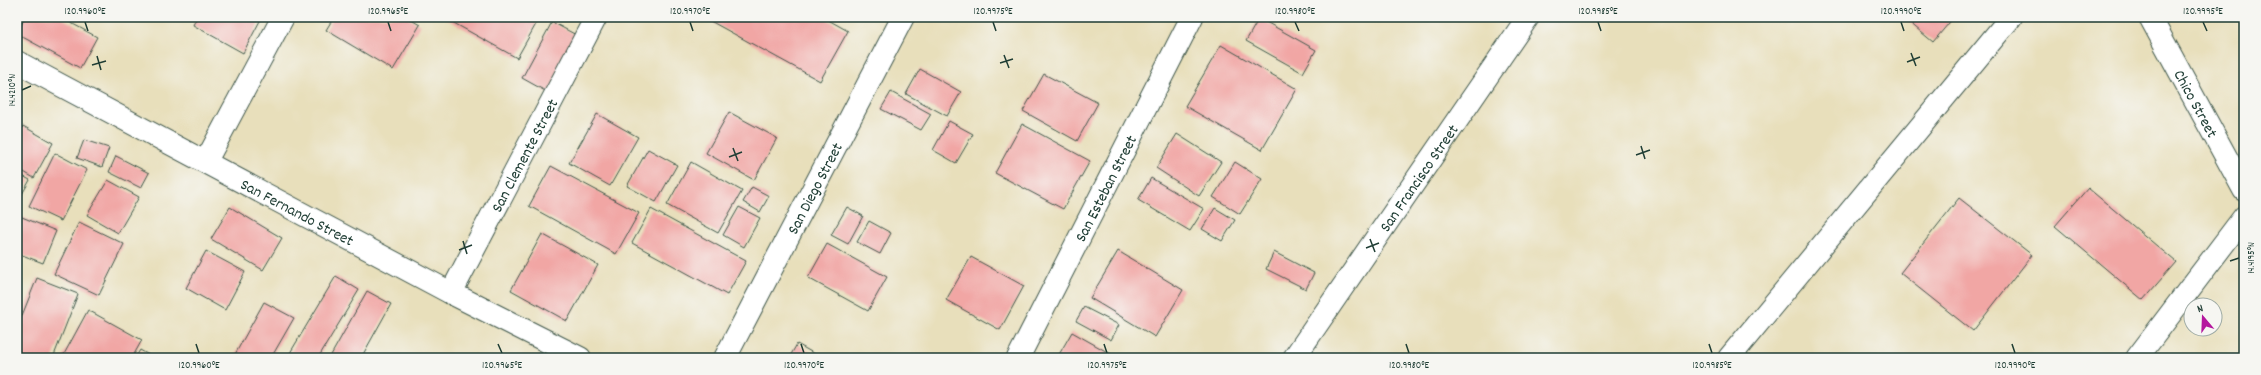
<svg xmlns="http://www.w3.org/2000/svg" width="2261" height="375" font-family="Dekko,sans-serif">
<rect width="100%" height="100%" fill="#f6f6f2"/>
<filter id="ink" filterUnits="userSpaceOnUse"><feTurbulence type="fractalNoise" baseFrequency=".025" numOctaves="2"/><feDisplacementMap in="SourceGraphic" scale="8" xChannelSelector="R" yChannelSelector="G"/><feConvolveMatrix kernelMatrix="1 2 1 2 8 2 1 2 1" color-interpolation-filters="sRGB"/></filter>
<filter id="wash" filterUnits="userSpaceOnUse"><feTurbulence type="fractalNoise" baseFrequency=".012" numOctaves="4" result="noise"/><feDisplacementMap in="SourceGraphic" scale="16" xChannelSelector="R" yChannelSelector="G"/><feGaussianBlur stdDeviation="0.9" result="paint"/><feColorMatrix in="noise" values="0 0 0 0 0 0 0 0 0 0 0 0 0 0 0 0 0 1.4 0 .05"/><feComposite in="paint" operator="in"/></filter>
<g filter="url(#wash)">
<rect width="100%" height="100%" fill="#e8dfbb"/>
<g id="blocks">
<g fill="#f1a6a4">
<polygon points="25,17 60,17 97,37 80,68 17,34"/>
<polygon points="197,17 262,17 243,53 193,25"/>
<polygon points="334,17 406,17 420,25 393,70 326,30"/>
<polygon points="443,17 540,17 517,58"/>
<polygon points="703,17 823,17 848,31 820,81"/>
<polygon points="1903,17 1954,17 1933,42"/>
<polygon points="1259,18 1316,50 1303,73 1246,41"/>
<polygon points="552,22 580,37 549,93 522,78"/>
<polygon points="1221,45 1297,89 1262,150 1185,106"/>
<polygon points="920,69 961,92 947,116 906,94"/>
<polygon points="1044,74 1098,103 1077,141 1023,111"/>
<polygon points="891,92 931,114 921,130 881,109"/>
<polygon points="729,112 777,138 754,180 706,153"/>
<polygon points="597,114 638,137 610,186 569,163"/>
<polygon points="949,121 973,134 956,163 933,150"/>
<polygon points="1022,124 1090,161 1063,209 995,173"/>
<polygon points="23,126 53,143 34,178 17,168 17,137"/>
<polygon points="1177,134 1221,162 1199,196 1156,168"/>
<polygon points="84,140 109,148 102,167 77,158"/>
<polygon points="648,149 677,165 656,202 627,186"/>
<polygon points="55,153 87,170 61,221 29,206"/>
<polygon points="116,156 149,173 141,188 109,172"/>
<polygon points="691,162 742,191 718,233 667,205"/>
<polygon points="1235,162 1262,179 1240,214 1213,197"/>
<polygon points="551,166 639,213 616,254 529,206"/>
<polygon points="17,173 30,180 17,203"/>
<polygon points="1151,178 1204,209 1190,231 1138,200"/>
<polygon points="108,180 139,197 118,233 87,215"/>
<polygon points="752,187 769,196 760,212 743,202"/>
<polygon points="2088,188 2176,262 2143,300 2055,226"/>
<polygon points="1959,198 2032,255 1973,331 1900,273"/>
<polygon points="230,207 282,238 263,270 211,239"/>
<polygon points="739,207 760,218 744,247 723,235"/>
<polygon points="847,207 863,216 848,244 831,235"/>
<polygon points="1215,208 1235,220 1222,241 1202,229"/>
<polygon points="651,209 746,261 727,295 632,243"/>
<polygon points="17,215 56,231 43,263 17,253"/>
<polygon points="869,221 891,233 880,254 857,242"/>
<polygon points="79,222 124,244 99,295 54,274"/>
<polygon points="542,234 598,265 567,321 511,290"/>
<polygon points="827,244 887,277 868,311 808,278"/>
<polygon points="206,251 245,272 225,310 186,288"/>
<polygon points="1118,251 1183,290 1155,337 1090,298"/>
<polygon points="1274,252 1314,273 1306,289 1266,269"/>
<polygon points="971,257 1024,286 1000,330 946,300"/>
<polygon points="336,276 359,290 318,358 287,358"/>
<polygon points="37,278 78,294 53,358 17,358 17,328"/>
<polygon points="367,291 391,304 361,358 333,358 330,357"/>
<polygon points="264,302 294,318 271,358 233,358"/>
<polygon points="1084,307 1119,325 1111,340 1076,321"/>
<polygon points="88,310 142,340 132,358 62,358"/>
<polygon points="1072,332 1118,358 1057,358"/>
<polygon points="797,344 822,358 789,358"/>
<polygon points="140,350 154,358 135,358"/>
</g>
</g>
</g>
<g filter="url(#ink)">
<use href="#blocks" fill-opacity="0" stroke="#3d5548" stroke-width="1"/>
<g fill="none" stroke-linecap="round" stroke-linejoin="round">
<g stroke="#3d5548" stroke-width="24">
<g id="street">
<path id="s1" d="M2150,17L2244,190"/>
<path id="s2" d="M17,62L451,293L580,358"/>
<polyline points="206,161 283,17"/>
<path id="s3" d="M451,293L596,17"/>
<path id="s4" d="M725,358L903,17"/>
<path id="s5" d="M1018,358L1192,17"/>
<path id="s6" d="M1294,358L1528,17"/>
<polyline points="1729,358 2011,17"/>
<polyline points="2137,358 2244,217"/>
</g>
</g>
<use href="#street" stroke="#fff" stroke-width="22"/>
</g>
</g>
<path fill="none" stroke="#1f3d34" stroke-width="1.5" d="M85,22L88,31M388,22L391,31M690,22L693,31M993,22L996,31M1295,22L1299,31M1598,22L1601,31M1901,22L1904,31M2203,22L2207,31M1911,53L1916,66M1004,55L1009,68M97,56L101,70M1907,62L1920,57M1000,63L1013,59M92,65L106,61M22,90L31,86M1641,146L1645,159M733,148L738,161M1636,155L1650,150M729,157L742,152M1370,239L1375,252M463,241L467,254M1366,248L1379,243M459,250L472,245M2230,261L2239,258M196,344L199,353M498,344L502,353M801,344L804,353M1104,344L1107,353M1406,344L1409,353M1709,344L1712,353M2012,344L2015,353"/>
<g text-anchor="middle" stroke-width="4" stroke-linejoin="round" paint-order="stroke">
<g font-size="16" fill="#1f3d34" stroke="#f6f6f2">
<text dy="6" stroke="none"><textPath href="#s1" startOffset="98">Chico Street</textPath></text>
<text dy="6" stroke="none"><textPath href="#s3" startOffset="156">San Clemente Street</textPath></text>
<text dy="6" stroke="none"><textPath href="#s6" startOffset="219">San Francisco Street</textPath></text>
<text dy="6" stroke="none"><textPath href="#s4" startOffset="192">San Diego Street</textPath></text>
<text dy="6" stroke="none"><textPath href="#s5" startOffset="191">San Esteban Street</textPath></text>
<text dy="6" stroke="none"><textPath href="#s2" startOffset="318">San Fernando Street</textPath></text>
</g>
</g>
<rect width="2261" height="375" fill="none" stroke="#f6f6f2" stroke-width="44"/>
<g transform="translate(2203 317) rotate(341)"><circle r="19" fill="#f6f6f2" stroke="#a0aca6"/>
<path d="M0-3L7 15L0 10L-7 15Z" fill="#b5179e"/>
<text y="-6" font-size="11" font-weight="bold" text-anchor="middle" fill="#1f3d34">N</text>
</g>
<rect x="22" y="22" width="2217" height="331" fill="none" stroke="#1f3d34" stroke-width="1.5"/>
<g font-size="10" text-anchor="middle" fill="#1f3d34">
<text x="85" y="14">120.9960°E</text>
<text x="388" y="14">120.9965°E</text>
<text x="690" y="14">120.9970°E</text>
<text x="993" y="14">120.9975°E</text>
<text x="1295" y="14">120.9980°E</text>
<text x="1598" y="14">120.9985°E</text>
<text x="1901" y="14">120.9990°E</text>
<text x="2203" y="14">120.9995°E</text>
<text transform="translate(11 90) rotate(-90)" y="4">14.4210°N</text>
<text transform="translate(2250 258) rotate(-90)" y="4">14.4195°N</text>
<text x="199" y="368">120.9960°E</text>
<text x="502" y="368">120.9965°E</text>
<text x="804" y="368">120.9970°E</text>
<text x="1107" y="368">120.9975°E</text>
<text x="1409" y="368">120.9980°E</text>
<text x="1712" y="368">120.9985°E</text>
<text x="2015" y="368">120.9990°E</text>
</g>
</svg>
